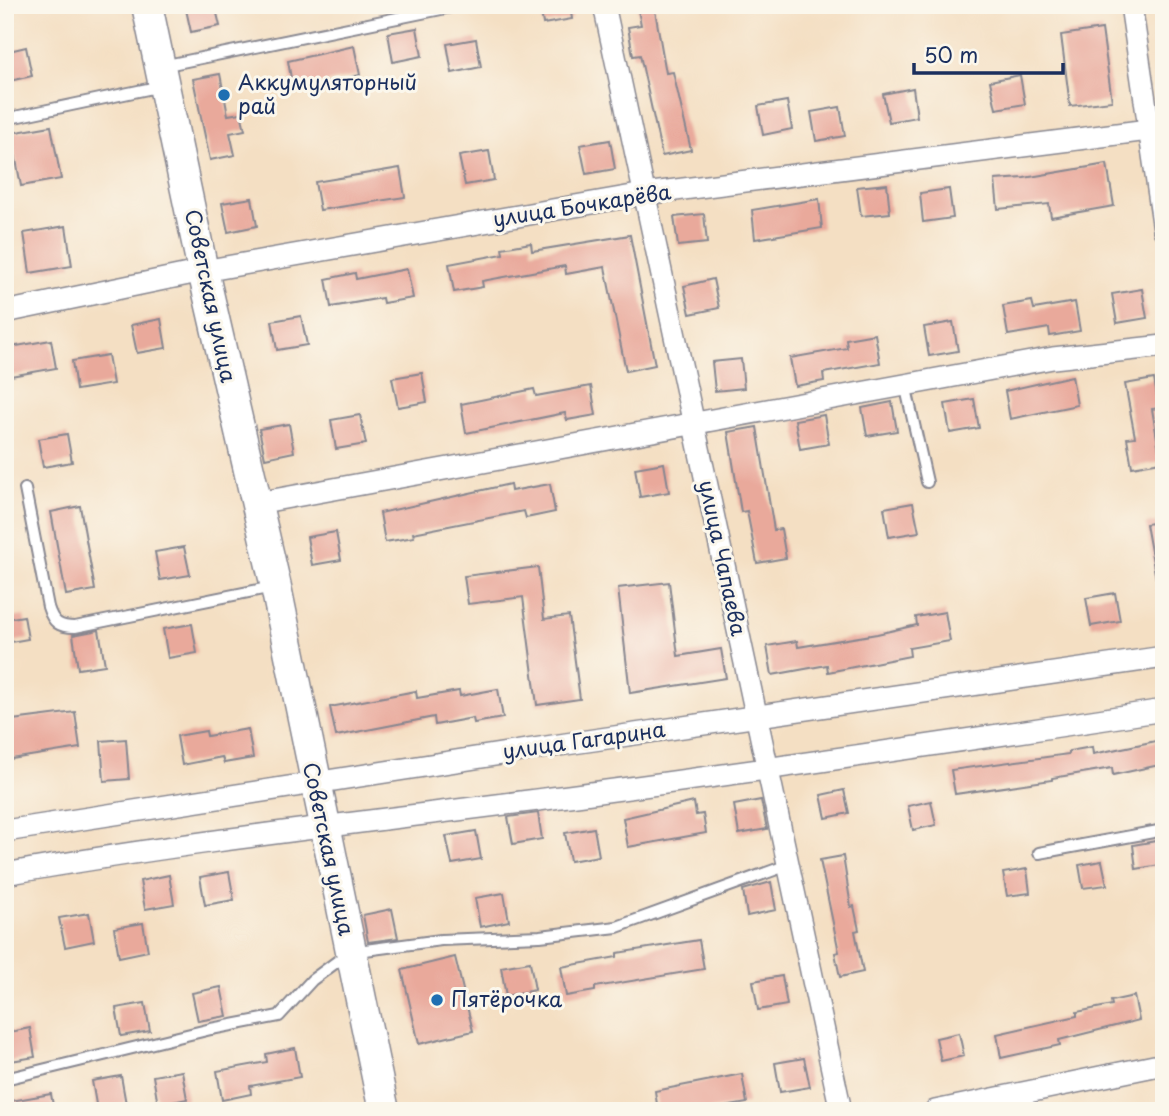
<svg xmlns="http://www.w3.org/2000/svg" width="1169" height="1116" font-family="'Playpen Sans',sans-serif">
<rect width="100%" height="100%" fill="#fbf7ec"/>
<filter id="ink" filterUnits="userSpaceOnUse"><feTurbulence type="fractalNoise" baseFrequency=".0143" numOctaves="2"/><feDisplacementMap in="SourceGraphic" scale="14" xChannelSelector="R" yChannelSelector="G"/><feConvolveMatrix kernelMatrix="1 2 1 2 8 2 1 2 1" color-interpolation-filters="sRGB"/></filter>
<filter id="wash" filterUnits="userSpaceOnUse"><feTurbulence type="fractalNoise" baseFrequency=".00686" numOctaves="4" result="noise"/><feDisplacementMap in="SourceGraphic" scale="28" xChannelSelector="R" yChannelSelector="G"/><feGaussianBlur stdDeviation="1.57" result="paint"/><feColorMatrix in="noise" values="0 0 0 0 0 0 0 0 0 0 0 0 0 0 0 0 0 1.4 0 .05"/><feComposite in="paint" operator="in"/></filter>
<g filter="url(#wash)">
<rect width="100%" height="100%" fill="#f4dfc3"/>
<g id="blocks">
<g fill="#e9a99b">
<polygon points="185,5 215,5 220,26 191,32"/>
<polygon points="540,5 570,5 572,19 543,24"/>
<polygon points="637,5 654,5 666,73 673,72 691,150 662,156 640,55 633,56 628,27 641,25"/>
<polygon points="417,28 422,56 393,62 388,33"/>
<polygon points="1102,29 1112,101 1070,106 1061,35"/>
<polygon points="476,39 481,67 452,73 447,44"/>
<polygon points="354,46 360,75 293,90 288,61"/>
<polygon points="26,47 32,76 5,82 5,52"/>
<polygon points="220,74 228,115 241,113 245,130 230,133 235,155 210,160 193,79"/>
<polygon points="1020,75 1025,104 996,109 990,81"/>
<polygon points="913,88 917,117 889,122 883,94"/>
<polygon points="787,101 792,129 763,135 758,106"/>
<polygon points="840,107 845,136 816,141 811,112"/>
<polygon points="51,126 61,179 21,186 11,133"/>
<polygon points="610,140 615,169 586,174 580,145"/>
<polygon points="489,151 494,180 465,185 459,156"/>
<polygon points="1107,164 1114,206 1051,217 1049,204 998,209 995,180 1024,178"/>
<polygon points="400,168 405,197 320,210 315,182"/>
<polygon points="887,184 890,213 861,216 857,187"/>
<polygon points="949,189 953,218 923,222 920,193"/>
<polygon points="252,198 257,226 228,232 222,203"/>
<polygon points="819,199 822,228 755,239 752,210"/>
<polygon points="704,214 707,243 678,246 674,217"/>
<polygon points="66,226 72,266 30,273 24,233"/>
<polygon points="630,235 655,365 626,371 605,267 566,274 565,266 482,281 483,287 454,292 449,264 503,254 502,248 531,243 532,251"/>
<polygon points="407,269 413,298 383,303 382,298 331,307 326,279 355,273 356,279"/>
<polygon points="713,279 719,308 690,314 684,286"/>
<polygon points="1142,289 1147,318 1117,323 1112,294"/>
<polygon points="1032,301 1034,309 1075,302 1080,331 1050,336 1049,328 1008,335 1003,306"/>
<polygon points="301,316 307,345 277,350 272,321"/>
<polygon points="161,319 166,348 137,353 131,325"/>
<polygon points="953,322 958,351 929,356 924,327"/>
<polygon points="875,334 880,363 823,373 824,381 795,386 790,358 847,348 846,339"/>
<polygon points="51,340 56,368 5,377 5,348"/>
<polygon points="108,355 113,384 76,390 72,361"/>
<polygon points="741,359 744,388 715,391 712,362"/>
<polygon points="422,373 427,402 398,407 392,378"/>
<polygon points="1072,376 1077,405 1010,419 1005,391"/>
<polygon points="1154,379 1159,408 1152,409 1161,462 1132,467 1127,438 1135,437 1125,384"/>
<polygon points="591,386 596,415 567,420 565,413 466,433 461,404 534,389 536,396"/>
<polygon points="974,399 979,428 950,433 945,404"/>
<polygon points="892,402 897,431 867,436 862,408"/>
<polygon points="360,415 366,444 336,449 331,420"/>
<polygon points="824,415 829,444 800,449 795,420"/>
<polygon points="289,424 294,452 265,458 259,429"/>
<polygon points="757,427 774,530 781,529 786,558 757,563 747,511 741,512 728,432"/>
<polygon points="67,434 72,462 43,467 38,439"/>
<polygon points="664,463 669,492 640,497 635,468"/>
<polygon points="510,484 511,491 550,484 555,512 526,518 524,511 413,533 414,537 385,542 380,513"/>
<polygon points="913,503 919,532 889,537 884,508"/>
<polygon points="80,506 95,590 66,595 51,512"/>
<polygon points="1164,521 1164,578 1156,579 1146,524"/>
<polygon points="336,532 341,560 312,565 307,537"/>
<polygon points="184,547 190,575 160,580 155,552"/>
<polygon points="538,567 544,619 569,616 580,699 537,705 523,597 468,604 464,576"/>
<polygon points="669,582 678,656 721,649 726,678 630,693 618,588"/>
<polygon points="1115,593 1120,621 1091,626 1086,598"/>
<polygon points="945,612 950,641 909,648 910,656 828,672 827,665 772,675 767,646 797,641 798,647 877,634 917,625 916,617"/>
<polygon points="24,616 28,639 5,643 5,619"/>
<polygon points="192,624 197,653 168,658 163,629"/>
<polygon points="99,630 105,665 78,669 73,635"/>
<polygon points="498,689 503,718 474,723 473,718 435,725 434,717 336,736 330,707 416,691 417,698 459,691 460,696"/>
<polygon points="75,712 80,748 5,760 5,721"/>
<polygon points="248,729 253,758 224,763 222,757 182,765 177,736 206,731 207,736"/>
<polygon points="126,739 129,779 104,781 101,741"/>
<polygon points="1161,740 1164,764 1113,775 1112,768 1052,778 1052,780 955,794 951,770 1069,754 1069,751 1092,747 1093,754"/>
<polygon points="844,790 849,813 826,818 821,795"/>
<polygon points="761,800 767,829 739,834 734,805"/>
<polygon points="931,801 936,825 913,830 908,806"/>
<polygon points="694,802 696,815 703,814 706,833 628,847 623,818"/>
<polygon points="538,813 542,839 513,844 508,817"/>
<polygon points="594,828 599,856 570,861 565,833"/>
<polygon points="476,831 481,859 452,864 446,836"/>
<polygon points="1156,841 1160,865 1136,869 1133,845"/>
<polygon points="843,856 851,907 854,906 859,930 855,931 863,972 840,977 835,953 839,952 820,860"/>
<polygon points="1102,861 1107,885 1083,888 1079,865"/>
<polygon points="1027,869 1030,893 1007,896 1003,873"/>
<polygon points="229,872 234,900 205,905 200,877"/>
<polygon points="169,875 174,904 145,909 140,881"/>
<polygon points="771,882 776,910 747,916 743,890"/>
<polygon points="504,893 509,921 480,927 475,898"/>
<polygon points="392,909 398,938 368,942 363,915"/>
<polygon points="89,913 94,941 65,947 59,918"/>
<polygon points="143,923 148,951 119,957 114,928"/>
<polygon points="699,940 704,969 595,987 595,991 566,996 561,967 617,957 617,953"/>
<polygon points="455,957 473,1031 419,1044 402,970"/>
<polygon points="530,962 535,990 506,996 501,967"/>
<polygon points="782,976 787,1005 758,1010 753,981"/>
<polygon points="221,987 227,1016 198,1021 192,993"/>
<polygon points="1134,996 1139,1020 1059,1040 1060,1045 1001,1058 997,1034 1077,1016 1077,1012 1112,1005 1111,1001"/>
<polygon points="145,1003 150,1031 121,1036 116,1008"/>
<polygon points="30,1028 35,1057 5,1062 5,1033"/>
<polygon points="959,1033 964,1056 941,1061 936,1038"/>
<polygon points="295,1048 300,1077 250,1086 251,1094 222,1100 217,1071 267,1062 266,1054"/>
<polygon points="804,1058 810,1087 780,1092 775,1063"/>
<polygon points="182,1071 187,1099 158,1105 153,1076"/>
<polygon points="742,1074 747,1103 703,1111 658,1111 655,1091"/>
<polygon points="121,1076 126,1104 97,1110 92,1081"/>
<polygon points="51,1094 54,1111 5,1111 5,1102"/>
</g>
</g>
</g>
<g filter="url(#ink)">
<use href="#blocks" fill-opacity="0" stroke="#888790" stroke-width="2"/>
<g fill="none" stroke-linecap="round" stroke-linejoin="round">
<g stroke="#888790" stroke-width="14">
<g id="lane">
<polyline points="162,66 461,5"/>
<polyline points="5,119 162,86"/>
<polyline points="905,384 927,482"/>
<path d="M25,489L48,607C53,623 59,627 75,627L273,587"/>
<polyline points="1039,853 1164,830"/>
<polyline points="5,1079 211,1029 279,1016 312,980 350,952 441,940 540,936 617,927 788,865"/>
</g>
</g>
<g stroke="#888790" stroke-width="24">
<g id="street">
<polyline points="604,5 841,1111"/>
<polyline points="1131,5 1164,230"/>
<polyline points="5,312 203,271 644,194 1164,128"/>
<polyline points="257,503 1053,358 1164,346"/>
<polyline points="5,831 566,744 1164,657"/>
<path d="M5,874C195,840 385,820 576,795C772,769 968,740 1164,710"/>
<polyline points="935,1111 1164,1064"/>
</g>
</g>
<g stroke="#888790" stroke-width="33">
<polyline id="secondary" points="147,5 203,271 276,587 384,1111"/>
</g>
<use href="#lane" stroke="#fff" stroke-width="10"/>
<use href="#street" stroke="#fff" stroke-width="21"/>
<use href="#secondary" stroke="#fff" stroke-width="30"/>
</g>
</g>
<g fill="#1f6fb2" stroke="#fbf7ec" stroke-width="2.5">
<circle cx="224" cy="95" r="7"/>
<circle cx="437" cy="1000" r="7"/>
</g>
<g text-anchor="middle" stroke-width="6" stroke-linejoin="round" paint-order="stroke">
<g font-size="21" fill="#1b2f5e" stroke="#fbf7ec" text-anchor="start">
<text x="238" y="90">Аккумуляторный<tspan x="238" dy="24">рай</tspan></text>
<text x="451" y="1007">Пятёрочка</text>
</g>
<g font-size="21" fill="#1b2f5e" stroke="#fbf7ec">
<text transform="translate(582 206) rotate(-9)" y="7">улица Бочкарёва</text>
<text transform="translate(210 296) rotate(78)" y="7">Советская улица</text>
<text transform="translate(722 558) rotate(78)" y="7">улица Чапаева</text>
<text transform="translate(584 741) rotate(-8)" y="7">улица Гагарина</text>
<text transform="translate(328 849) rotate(78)" y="7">Советская улица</text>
</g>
</g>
<rect width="1169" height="1116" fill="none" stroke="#fbf7ec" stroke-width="28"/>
<path d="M914 63v10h149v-10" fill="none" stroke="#1b2f5e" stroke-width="3.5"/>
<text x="924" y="63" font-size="21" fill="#1b2f5e" stroke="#fbf7ec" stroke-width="5" paint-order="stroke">50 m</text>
</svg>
